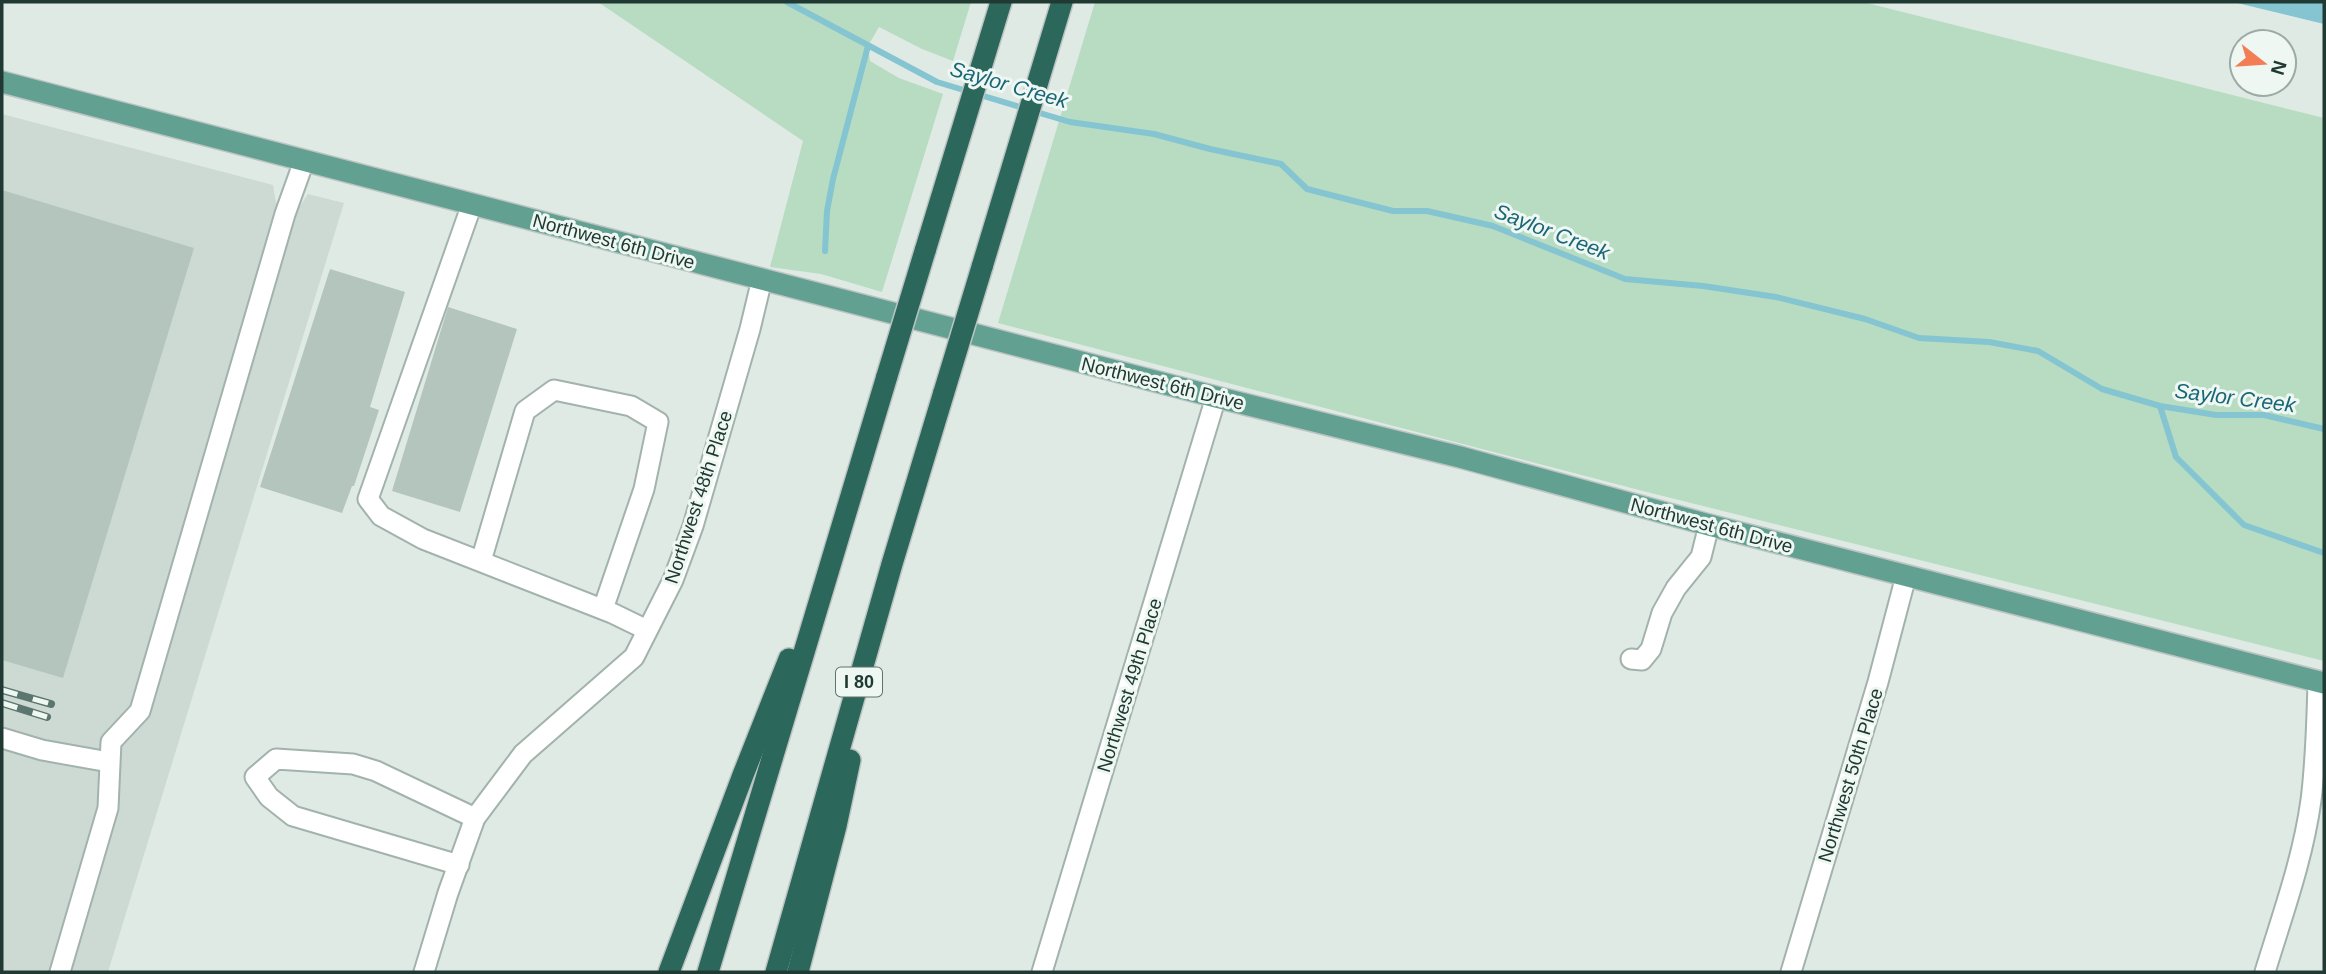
<svg xmlns="http://www.w3.org/2000/svg" width="2326" height="974" font-family="Arial,sans-serif">
<rect width="100%" height="100%" fill="#dfeae5"/>
<polygon fill="#cddad4" points="2,114 273,185 276,203 298,209 308,194 344,203 108,972 2,972"/>
<g fill="#b7dcc1">
<polygon points="598,2 971,2 953,61 922,49 879,27 868,46 870,61 899,78 943,94 882,292 821,274 770,267 803,141"/>
<polygon points="1095,2 1863,2 2324,118 2324,661 1639,490 998,323"/>
</g>
<polygon fill="#85c4d1" points="2233,2 2324,2 2324,24"/>
<g fill="none" stroke-linecap="round" stroke-linejoin="round">
<g stroke="#85c4d1" stroke-width="6">
<polyline points="787,2 937,82 1070,122 1154,134 1210,149 1281,164 1307,189 1393,211 1427,211 1493,226 1625,279 1703,286 1776,297 1865,319 1919,338 1989,342 2038,351 2102,389 2160,406 2216,415 2264,415 2324,429"/>
<polyline points="825,251 827,211 833,179 868,46"/>
<polyline points="2160,406 2176,457 2244,525 2324,553"/>
</g>
</g>
<g fill="#b4c5be">
<polygon points="2,190 194,248 63,678 2,660"/>
<polygon points="330,269 405,292 370,407 379,410 354,486 352,486 342,513 260,487"/>
<polygon points="448,307 517,329 460,512 392,491"/>
</g>
<g fill="none" stroke-linecap="round" stroke-linejoin="round">
<g stroke="#a2b2ac" stroke-width="23">
<g id="minor">
<polyline points="472,204 368,499 381,516 423,539 612,613 647,630"/>
<polyline points="481,561 525,411 554,390 631,406 658,422 644,489 603,609"/>
<polyline points="1631,659 1642,660 1651,649 1662,613 1676,588 1701,557 1709,525"/>
<polyline points="2,738 42,750 109,762"/>
<polyline points="459,865 293,816 269,797 255,777 276,759 353,764 376,771 475,818"/>
<polyline points="60,972 108,808 111,742 140,711 285,214 304,161"/>
<polyline points="424,972 448,893 475,818 523,754 634,657 673,580 693,526 750,329 762,279"/>
<polyline points="1042,972 1216,397"/>
<polyline points="1791,972 1878,682 1906,576"/>
<path d="M2265,972C2282,916 2303,859 2311,800C2316,761 2317,722 2318,682"/>
</g>
</g>
<g stroke="#bcc4c2" stroke-width="24">
<polyline id="major" points="2,82 1216,397 1460,457 1709,525 2324,683"/>
</g>
<g stroke="#bcc4c2" stroke-width="24">
<g id="highway">
<polyline points="925,251 1001,2"/>
<polyline points="982,267 1062,2"/>
<polyline points="669,972 743,775 789,659"/>
<polyline points="708,972 887,376"/>
<polyline points="776,972 892,564 944,392"/>
<polyline points="798,972 836,826 850,760"/>
</g>
</g>
<use href="#minor" stroke="#fff" stroke-width="19"/>
<use href="#major" stroke="#62a191" stroke-width="21"/>
<use href="#highway" stroke="#2b675b" stroke-width="21"/>
<g stroke="#5a766f" stroke-width="8">
<g id="rail">
<polyline points="2,690 51,704"/>
<polyline points="2,703 47,717"/>
</g>
</g>
<use href="#rail" stroke="#eff7f3" stroke-width="5" stroke-dasharray="16" stroke-linecap="butt"/>
<g stroke="#bcc4c2" stroke-width="24" stroke-linecap="butt">
<g id="highway-bridge">
<polyline points="887,376 925,251"/>
<polyline points="944,392 982,267"/>
</g>
</g>
<use href="#highway-bridge" stroke="#2b675b" stroke-width="21"/>
</g>
<g text-anchor="middle" stroke-width="6" stroke-linejoin="round" paint-order="stroke">
<rect fill="#eff7f3" stroke="#5e736d" stroke-width="2" x="836" y="667.5" width="46" height="29" rx="5"/>
<g font-size="18" font-weight="bold" fill="#203a33">
<text x="859" y="688">I 80</text>
</g>
<g font-size="19" fill="#203a33" stroke="#eff7f3">
<text transform="translate(614 241) rotate(15)" y="7">Northwest 6th Drive</text>
<text transform="translate(1163 383) rotate(14)" y="7">Northwest 6th Drive</text>
<text transform="translate(698 497) rotate(-72)" y="7">Northwest 48th Place</text>
<text transform="translate(1712 525) rotate(15)" y="7">Northwest 6th Drive</text>
<text transform="translate(1129 685) rotate(-73)" y="7">Northwest 49th Place</text>
<text transform="translate(1850 775) rotate(-73)" y="7">Northwest 50th Place</text>
</g>
<g font-size="21" font-style="italic" fill="#1a6676" stroke="#eff7f3">
<text transform="translate(1009 85) rotate(16)" y="7">Saylor Creek</text>
<text transform="translate(1552 232) rotate(21)" y="7">Saylor Creek</text>
<text transform="translate(2235 398) rotate(7)" y="7">Saylor Creek</text>
</g>
</g>
<rect width="2326" height="974" fill="none" stroke="#203a33" stroke-width="7"/>
<g transform="translate(2263 63) rotate(107)"><circle r="33" fill="#eff7f3" stroke="#9caba6" stroke-width="2"/>
<path d="M0-5L12 26L0 18L-12 26Z" fill="#f37d54"/>
<text y="-10" font-size="19" font-weight="bold" text-anchor="middle" fill="#203a33">N</text>
</g>
</svg>
